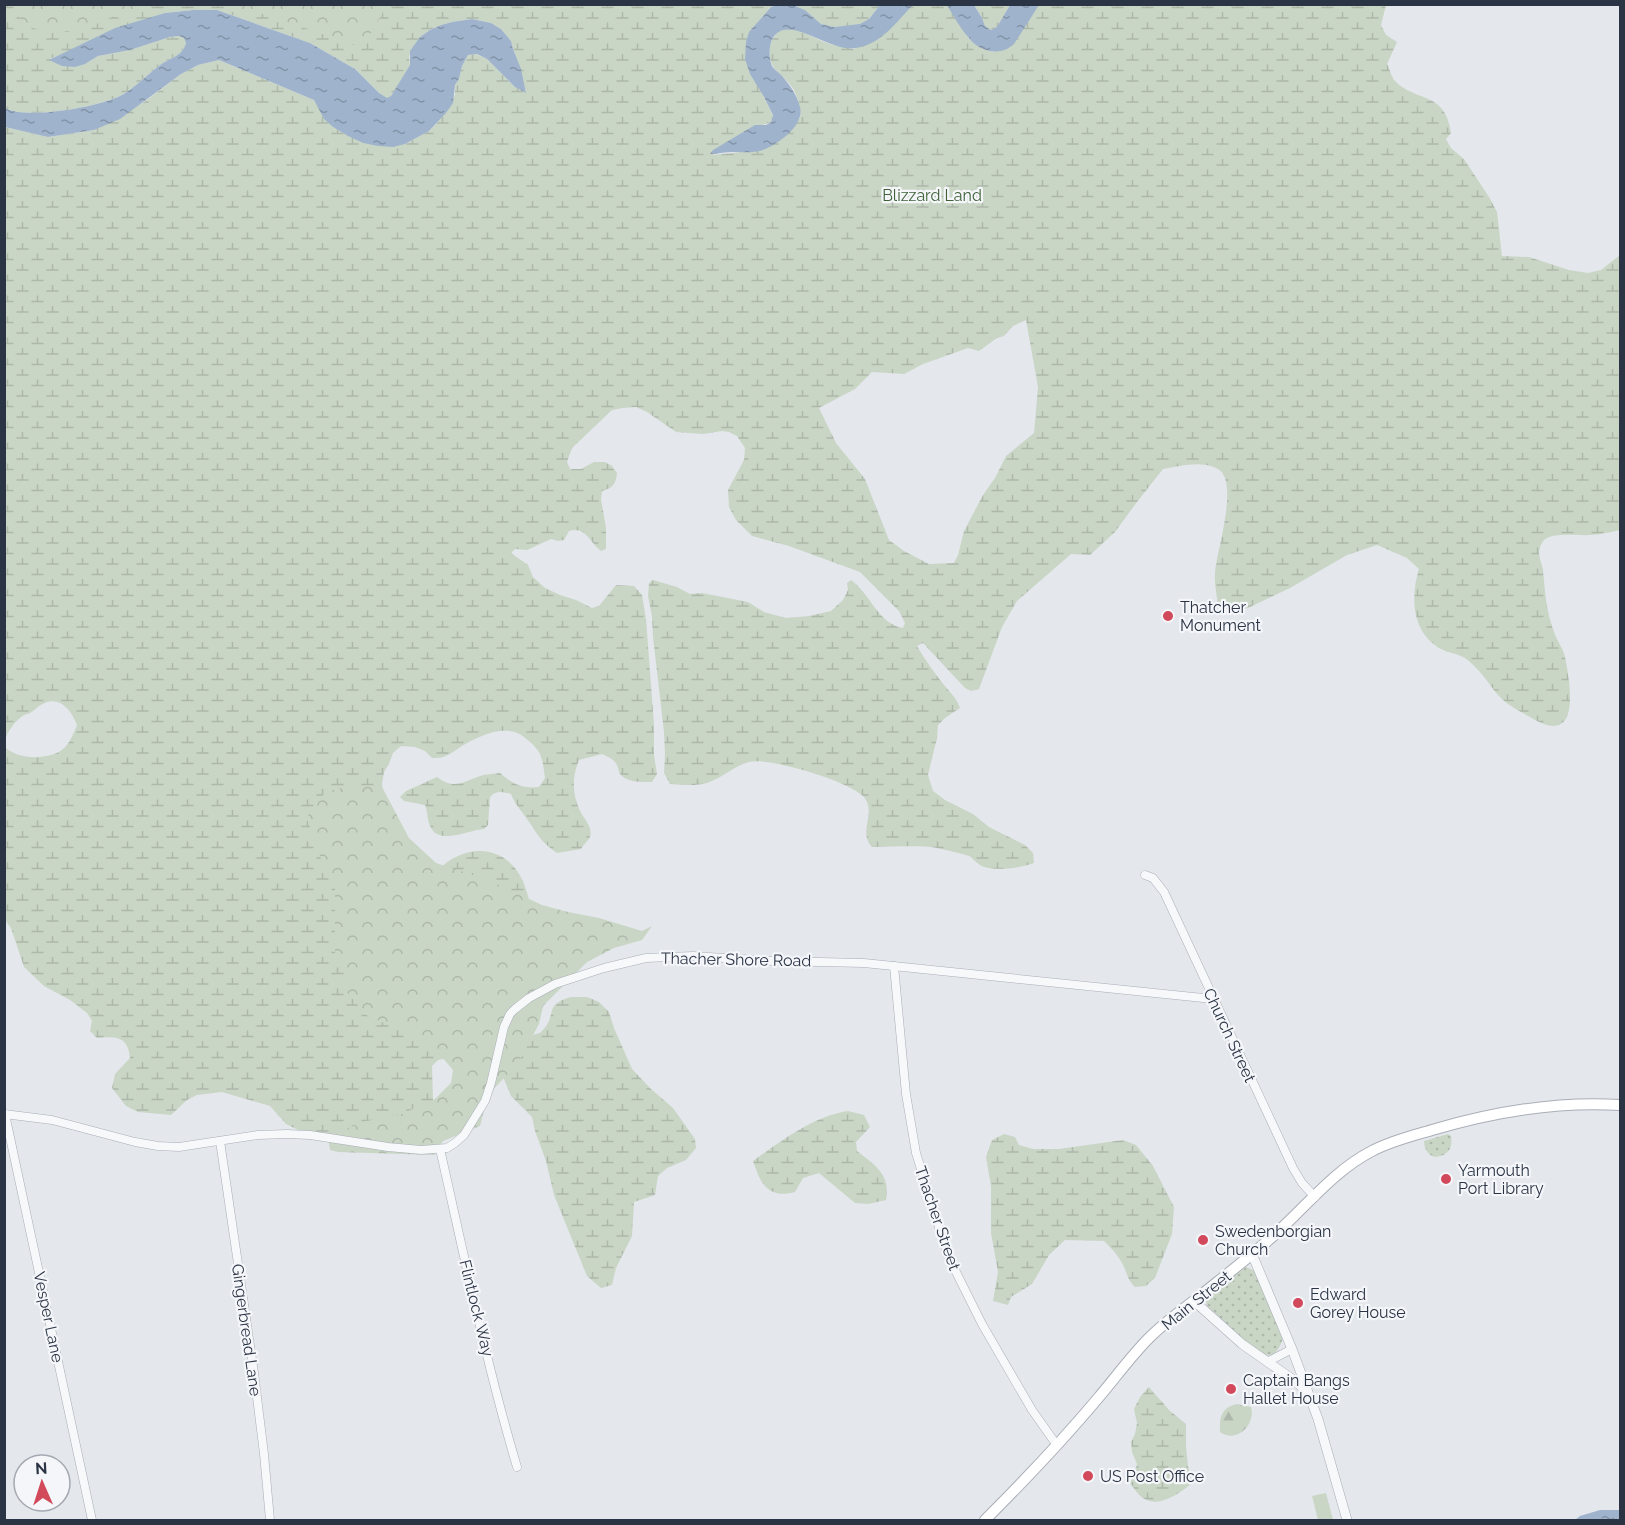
<svg xmlns="http://www.w3.org/2000/svg" width="1625" height="1525" font-family="Raleway,sans-serif">
<defs>
<pattern id="grass-dots" width="8" height="8" patternUnits="userSpaceOnUse" patternTransform="scale(1.5)"><rect width="8" height="8" fill="#c9d6c5"/><path d="M2 2h.1M6 6h.1" fill="none" stroke="#adb8ab" stroke-width="1.8" stroke-linecap="round"/></pattern>
<pattern id="forest-firs" width="22" height="20" patternUnits="userSpaceOnUse" patternTransform="scale(1.5)"><rect width="22" height="20" fill="#c9d6c5"/><path d="M5 1l3.5 6h-7zM16 11l3.5 6h-7z" fill="#adb8ab"/></pattern>
<pattern id="wetland-marsh" width="20" height="14" patternUnits="userSpaceOnUse" patternTransform="scale(1.5)"><rect width="20" height="14" fill="#c9d6c5"/><path d="M1 5h8M5 5V1M11 12h8M15 12V8" fill="none" stroke="#adb8ab"/></pattern>
<pattern id="park-crowns" width="20" height="18" patternUnits="userSpaceOnUse" patternTransform="scale(1.5)"><rect width="20" height="18" fill="#c9d6c5"/><path d="M2 6a3 3 0 1 1 6 0M12 15a3 3 0 1 1 6 0" fill="none" stroke="#adb8ab"/></pattern>
<pattern id="water-ripples" width="26" height="14" patternUnits="userSpaceOnUse" patternTransform="scale(1.5)"><rect width="26" height="14" fill="#9fb4cc"/><path d="M2 4q2-2 4 0t4 0M15 11q2-2 4 0t4 0" fill="none" stroke="#8293a7"/></pattern>
</defs>
<rect width="100%" height="100%" fill="#e4e7ec"/>
<g fill="url(#grass-dots)">
<path d="M1448,1134L1451,1136C1453,1148 1448,1156 1435,1157C1428,1155 1424,1149 1424,1141Z"/>
<path d="M1246,1267L1255,1271L1283,1338C1278,1354 1271,1360 1256,1350L1207,1306L1206,1301L1208,1297Z"/>
</g>
<path fill="url(#forest-firs)" d="M1237,1404L1251,1407C1256,1424 1237,1444 1220,1432C1219,1417 1222,1407 1237,1404Z"/>
<g fill="url(#wetland-marsh)" fill-rule="evenodd">
<path d="M5,5H777L771,7L757,23L758,86L773,115L771,122L760,126L713,155L762,150L800,118C801,108 798,96 792,87C787,79 777,74 773,66C765,54 771,30 787,28C799,28 812,37 822,41C833,46 843,47 854,49L906,12L913,5H947L969,39L980,47L993,52L1032,14L1039,5H1386L1381,25L1386,35L1397,42L1387,64C1390,69 1391,77 1395,81C1416,103 1445,90 1451,133L1446,139L1451,148L1464,159L1489,197L1497,212L1502,256L1529,257L1569,270L1588,273L1601,270L1620,255V530C1610,532 1599,535 1589,535C1577,536 1554,532 1544,540C1543,541 1540,546 1540,548C1537,555 1542,563 1543,570C1545,592 1546,611 1554,632C1557,641 1563,648 1565,657C1571,687 1581,749 1530,717C1521,712 1511,707 1503,700C1494,692 1488,681 1480,672C1475,667 1469,660 1463,657C1456,653 1448,653 1441,649C1412,633 1410,598 1419,569L1407,558L1377,545L1347,555L1290,588L1248,608L1232,611L1218,606C1217,595 1214,584 1215,573C1216,553 1240,481 1218,469C1202,460 1180,466 1163,469L1137,502L1115,532L1090,555L1071,554L1017,601L1002,627L979,689L971,691L965,688L923,643L917,646C925,660 934,672 944,685C951,694 956,697 960,708L945,718L938,725L937,738L928,775L933,791L945,800L973,814L989,827L1025,845L1033,853L1034,863C1022,868 991,872 980,865C975,862 973,858 969,856C959,853 947,850 937,848C920,845 890,847 872,847C857,831 878,812 863,796C848,781 769,757 749,762C734,766 722,778 707,783C696,786 682,785 670,784L664,773L665,755L664,732L653,637L652,616L648,596L649,583L653,580L677,587L690,594L702,593L748,602L764,612L786,618L809,616L831,611L843,600L848,590L847,583L851,580C870,593 878,624 903,628L905,623L899,611L860,572L789,546L752,536L736,520L729,507L728,490L744,460L745,448L737,436L729,432L722,431L703,434L676,432L647,412L636,407L623,408L612,410L572,448L567,462L570,469H581L594,462H605L612,466L617,473C616,484 613,488 602,491L601,499L606,528V549L601,551C590,543 586,526 569,531L564,540L558,541L551,539L527,550L515,549L511,553L528,565L533,577L545,588L560,595L576,600L592,608L599,606L616,585L634,586L642,595L646,619L654,725V755L657,774L652,782C643,782 627,783 620,774C619,773 618,766 617,765C614,759 608,757 602,754L579,760C572,776 572,794 580,811C584,819 593,827 590,837C588,841 583,845 581,849L557,853C539,840 539,836 527,819C521,810 515,805 511,794C502,792 497,790 490,797L488,825L484,829C469,830 440,845 431,828C427,821 428,812 425,805L404,801L400,797L406,791L437,777C454,790 463,782 480,776C486,774 493,774 500,773C513,784 522,789 539,787L545,778C542,756 542,751 524,737C506,723 480,735 462,746C451,753 445,759 432,758L425,751L415,747L401,746L393,753L389,764L384,772L382,784L387,820L438,870C465,843 505,843 523,881C528,894 531,908 536,921L449,1058L438,1060L432,1066L433,1100L427,1117L316,1139L286,1124L270,1106L222,1092L197,1095L187,1100L171,1115L138,1112L126,1106L112,1088L115,1074L130,1058C128,1036 116,1036 97,1038L90,1031L92,1021L87,1013L70,1000L44,986L24,967L11,928L5,920V747C17,759 43,760 59,752C69,746 73,735 77,725C71,710 59,694 41,705C38,706 36,709 33,711C31,713 27,714 24,715C16,720 6,732 5,742V127L48,137L94,130L144,102L181,74L198,65L219,60L314,100L333,127L363,143L405,144L429,131L437,123L455,95V85L459,79L462,66L468,55L476,54L487,59L515,87L526,92L511,41L501,29L491,23L472,19L452,22L441,25L430,30L420,37L409,56L410,65L403,78L391,96L387,99L379,93L355,69L310,43L217,10H193L165,13L50,59L62,66L85,64L98,56L130,50L170,37L179,36L184,38L186,43C183,55 173,57 163,63C148,73 135,89 118,97C96,107 26,120 5,108ZM1026,320L1038,387L1034,433L1006,456L995,478L983,495L964,531L958,555L954,563L929,564L904,551L889,540L865,479L836,443L819,408L855,389L872,372L904,374L923,364L968,348L979,351L997,338L1004,336L1013,326Z"/>
<polygon points="793,5 880,5 869,19 860,25 833,27 821,24 805,10"/>
<polygon points="974,5 1010,5 997,28 991,30 985,26 982,18"/>
<path d="M571,997H587L599,1002L609,1012L614,1028L632,1069L651,1089L673,1108L695,1139L696,1148L686,1160L667,1168L658,1176L655,1195L634,1202L632,1236L616,1268L612,1285L601,1288L587,1276L554,1195L546,1161L535,1131L532,1117L511,1096L501,1072C507,1065 524,1039 531,1036C536,1033 539,1035 543,1030C558,1013 543,1005 571,997Z"/>
<path d="M848,1111L864,1115L870,1127L856,1142L857,1151C875,1165 891,1175 886,1200L868,1204L855,1203L819,1173L803,1178L795,1192C767,1199 761,1184 753,1161C781,1141 814,1116 848,1111Z"/>
<path d="M1004,1134L1015,1137L1019,1145L1033,1149H1059L1123,1140L1136,1145L1153,1166L1174,1207L1172,1234L1155,1278L1146,1286L1135,1287C1127,1279 1128,1275 1123,1265C1119,1256 1111,1248 1104,1241L1065,1240L1049,1255L1032,1284L1011,1297L1008,1305L993,1301L998,1272L991,1233V1186L986,1157L992,1140Z"/>
<path d="M1149,1387L1169,1410L1186,1424V1447L1188,1466L1192,1483C1180,1493 1159,1509 1143,1498C1138,1495 1134,1488 1130,1483L1134,1475L1137,1464L1132,1452L1131,1442L1135,1434L1137,1423L1134,1409L1140,1397Z"/>
</g>
<g fill="url(#park-crowns)">
<polygon points="15,5 16,4 149,5 112,17 83,30 55,33 28,27 18,15"/>
<polygon points="223,5 387,5 370,35 353,45 268,15"/>
<path d="M381,785L409,838L436,863L488,880L542,905L568,912L599,918L642,931L652,926L642,940L614,948L587,962L543,1006L539,1024L518,1063L488,1095L480,1126L443,1141L434,1155L338,1152L330,1150L328,1137L362,1122L402,1114L435,1099L451,1083L453,1070L441,1056L418,1038L366,1015L347,992L343,965L340,963L335,955V889L329,872L321,859L314,837L306,817C313,812 313,803 319,798C336,784 360,787 381,785Z"/>
</g>
<polygon fill="#c9d6c5" points="1326,1493 1333,1520 1318,1520 1312,1496"/>
<g fill="url(#water-ripples)">
<path d="M777,5H793L805,10L821,24L834,27L860,24L869,19L880,5H913C896,22 882,44 856,48C831,53 792,16 775,35C769,41 768,58 772,66C774,69 779,73 782,76C790,85 797,95 800,107C805,126 776,146 760,151C751,153 742,152 733,152C725,152 717,154 710,154L713,150L755,125H766L771,122L773,115L764,97L750,74L745,59L746,42L749,32L771,7Z"/>
<path d="M947,5H974L982,18L985,26L991,30L997,27L1010,5H1039L1014,44C1000,57 979,52 968,37C960,28 953,15 947,5Z"/>
<path d="M193,10H217L310,43L355,69L379,93L387,98L391,96L410,65V51L420,37L430,30L441,25L452,22L472,19L491,23L501,29L511,41L513,49L521,69L526,93L515,87L487,59L477,54L468,55L462,66L459,79L455,85L453,103L446,113L429,131L405,144L393,147L378,146L363,143L348,136L333,127L324,119L314,100L219,60L198,65L181,74L120,119L94,130L48,137L5,127V108C26,120 96,107 118,97C135,89 148,73 163,63C173,57 183,55 186,43L184,38L179,36L170,37L130,50L98,56L85,64L75,67L62,66L49,60L115,28L165,13Z"/>
<polygon points="1600,1510 1620,1510 1620,1520 1575,1520 1580,1516"/>
</g>
<g fill="none" stroke-linecap="round" stroke-linejoin="round">
<g stroke="#a9aeb7" stroke-width="9">
<g id="minor">
<polyline points="1145,875 1153,878 1164,892 1293,1168 1302,1183 1315,1197"/>
<polyline points="894,966 906,1094 916,1153 948,1256 982,1324 1032,1410 1056,1444"/>
<polyline points="4,1114 52,1120 135,1142 158,1146 179,1147 258,1135 287,1134 310,1135 388,1147 421,1150 447,1148 455,1143 464,1135 485,1101 491,1083 504,1027 510,1014 515,1009 529,998 555,984 604,968 646,958 693,956 773,961 864,963 1213,999"/>
<polyline points="5,1114 92,1520"/>
<polyline points="220,1141 254,1373 264,1454 270,1520"/>
<path d="M440,1149C464,1255 486,1363 517,1467"/>
<polyline points="1267,1362 1292,1349"/>
</g>
</g>
<g stroke="#a9aeb7" stroke-width="10">
<g id="tertiary">
<polyline points="1252,1254 1292,1349 1318,1419 1347,1520"/>
<polyline points="1194,1301 1242,1344 1295,1381 1306,1391"/>
</g>
</g>
<g stroke="#a9aeb7" stroke-width="12">
<path id="secondary" d="M985,1520C1024,1481 1063,1440 1099,1397C1116,1377 1131,1356 1149,1338C1163,1324 1179,1312 1195,1300C1221,1279 1247,1259 1272,1237C1305,1208 1333,1171 1372,1151C1391,1141 1412,1136 1432,1130C1493,1112 1557,1101 1620,1105"/>
</g>
<use href="#minor" stroke="#f7f8fa" stroke-width="8"/>
<use href="#tertiary" stroke="#f7f8fa" stroke-width="9"/>
<use href="#secondary" stroke="#fff" stroke-width="10"/>
</g>
<g fill="#d1495b" stroke="#f4f6f9" stroke-width="2">
<circle cx="1168" cy="616" r="6"/>
<circle cx="1446" cy="1179" r="6"/>
<circle cx="1203" cy="1240" r="6"/>
<circle cx="1298" cy="1303" r="6"/>
<circle cx="1231" cy="1389" r="6"/>
<circle cx="1088" cy="1476" r="6"/>
</g>
<g text-anchor="middle" stroke-width="4.5" stroke-linejoin="round" paint-order="stroke">
<g font-size="16" fill="#3f6138" stroke="#f4f6f9">
<text x="932" y="201">Blizzard Land</text>
</g>
<g font-size="16" fill="#2b3445" stroke="#f4f6f9" text-anchor="start">
<text x="1180" y="613">Thatcher<tspan x="1180" dy="18">Monument</tspan></text>
<text x="1458" y="1176">Yarmouth<tspan x="1458" dy="18">Port Library</tspan></text>
<text x="1215" y="1237">Swedenborgian<tspan x="1215" dy="18">Church</tspan></text>
<text x="1310" y="1300">Edward<tspan x="1310" dy="18">Gorey House</tspan></text>
<text x="1243" y="1386">Captain Bangs<tspan x="1243" dy="18">Hallet House</tspan></text>
<text x="1100" y="1482">US Post Office</text>
</g>
<g font-size="16" fill="#2b3445" stroke="#f4f6f9">
<text transform="translate(736 959) rotate(1)" y="6">Thacher Shore Road</text>
<text transform="translate(1230 1035) rotate(65)" y="6">Church Street</text>
<text transform="translate(938 1218) rotate(71)" y="6">Thacher Street</text>
<text transform="translate(1196 1300) rotate(-39)" y="6">Main Street</text>
<text transform="translate(477 1308) rotate(76)" y="6">Flintlock Way</text>
<text transform="translate(49 1317) rotate(78)" y="6">Vesper Lane</text>
<text transform="translate(247 1330) rotate(82)" y="6">Gingerbread Lane</text>
</g>
</g>
<rect width="1625" height="1525" fill="none" stroke="#2b3445" stroke-width="12"/>
<g transform="translate(42 1483) rotate(357)"><circle r="28" fill="#f4f6f9" stroke="#a4a8b1" stroke-width="1.5"/>
<path d="M0-4.5L10 22L0 15L-10 22Z" fill="#d1495b"/>
<text y="-9" font-size="16" font-weight="bold" text-anchor="middle" fill="#2b3445">N</text>
</g>
</svg>
